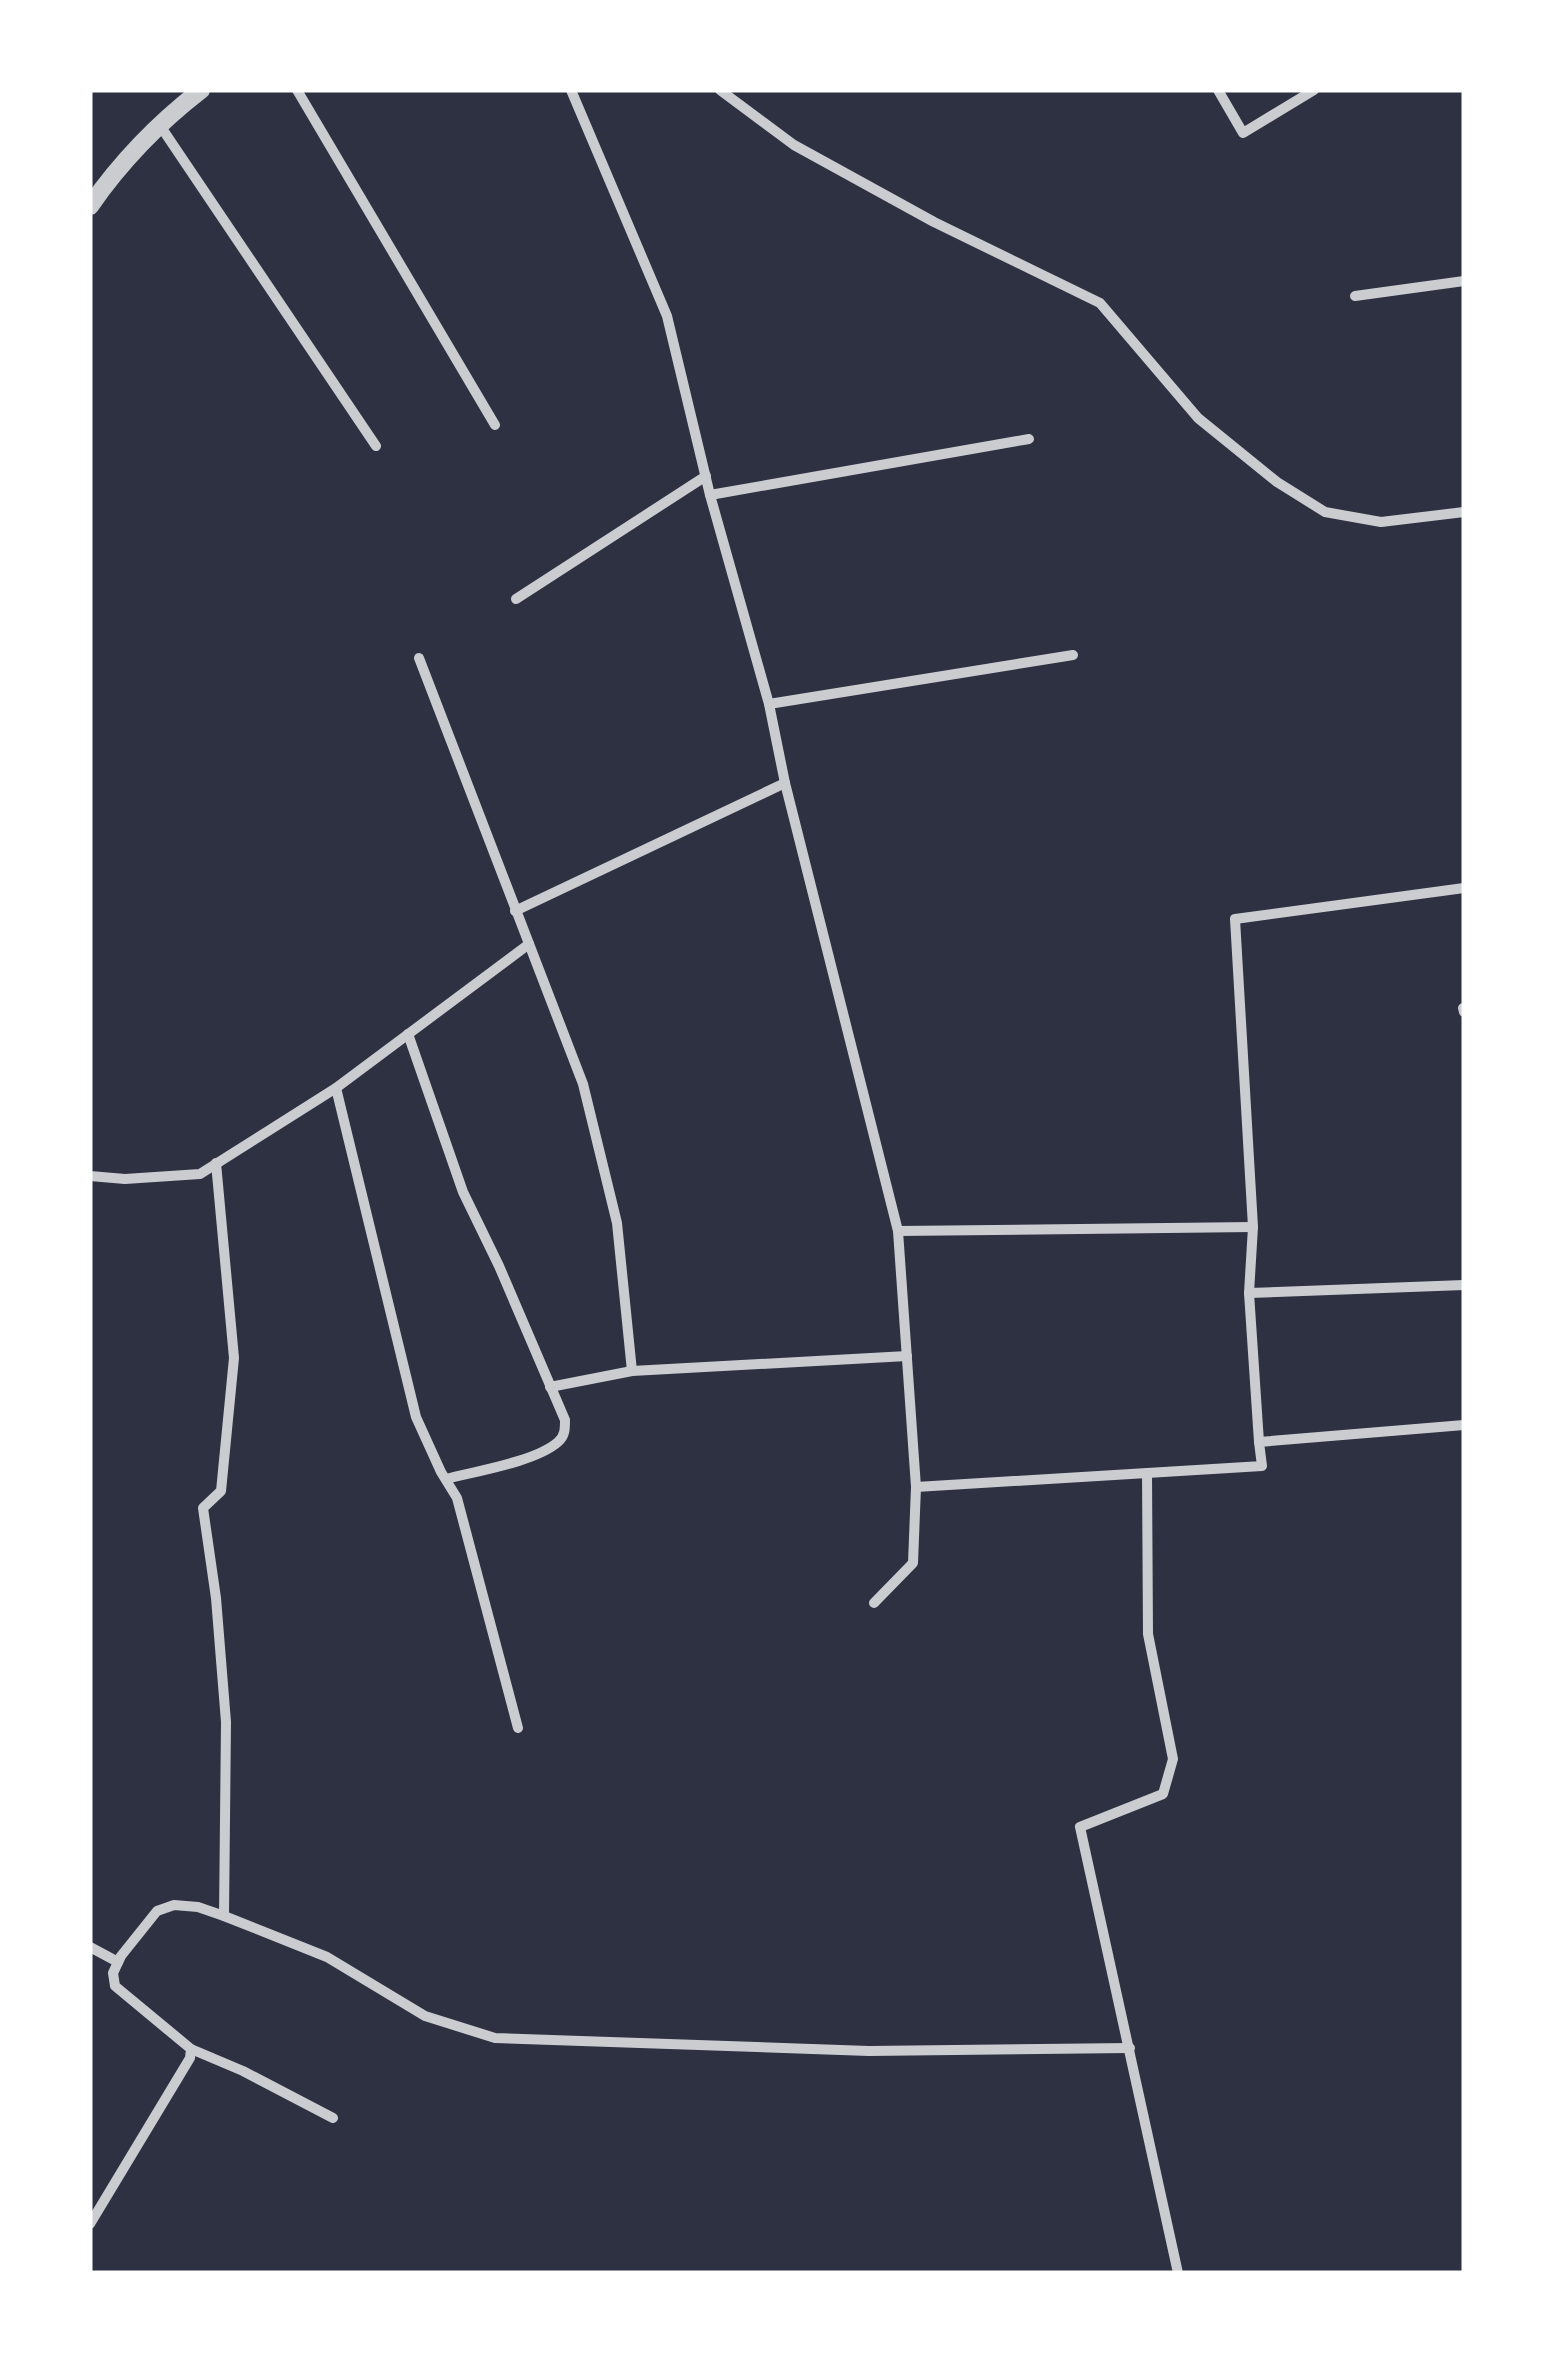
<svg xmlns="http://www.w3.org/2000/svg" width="1554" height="2363" font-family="'PT Sans Narrow',sans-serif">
<rect width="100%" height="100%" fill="#2d3142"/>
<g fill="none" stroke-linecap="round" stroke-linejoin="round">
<g stroke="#caccd0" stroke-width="10">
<polyline points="297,90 495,425"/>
<polyline points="571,90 667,316 710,495 769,704 785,783 898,1231 916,1487 913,1563 874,1603"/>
<polyline points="720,90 794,145 934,222 1100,303 1198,418 1277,482 1325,512 1381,522 1464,512"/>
<polyline points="1218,90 1243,133 1314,90"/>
<polyline points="159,124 376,446"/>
<polyline points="1355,296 1464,281"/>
<polyline points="710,495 1029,439"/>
<polyline points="516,599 706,476"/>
<polyline points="419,658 583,1084 617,1223 632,1371"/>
<polyline points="769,704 1073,655"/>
<polyline points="515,911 785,783"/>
<polyline points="1463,1008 1464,1012"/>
<path d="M408,1034L463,1192L499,1266L565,1420C565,1429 565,1436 558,1442C535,1462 476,1471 446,1479"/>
<polyline points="336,1088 416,1417 441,1472 457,1498 518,1728"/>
<polyline points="216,1163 234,1358 221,1491 203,1508 216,1598 226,1722 224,1916"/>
<polyline points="90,1176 125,1179 200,1174 336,1088 529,944"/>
<polyline points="898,1231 1253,1227"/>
<polyline points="1249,1293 1464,1285"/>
<polyline points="550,1387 632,1371 907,1356"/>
<polyline points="1259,1442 1249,1293 1253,1227 1235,919 1464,888"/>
<polyline points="1147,1473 1148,1634 1173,1759 1163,1794 1080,1827 1178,2273"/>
<polyline points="916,1487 1262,1466 1259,1442 1464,1425"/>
<polyline points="90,1947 118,1962"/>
<polyline points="191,2049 243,2071 333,2118"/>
<polyline points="90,2224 190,2058 191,2049 115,1986 113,1973 121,1956 157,1911 174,1905 198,1907 224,1916 327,1957 425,2016 495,2038 869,2051 1130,2048"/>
</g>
<path stroke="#caccd0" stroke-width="18" d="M90,206C122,160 157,124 201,90"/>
</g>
<rect width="1554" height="2363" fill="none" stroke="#ffffff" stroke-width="185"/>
</svg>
